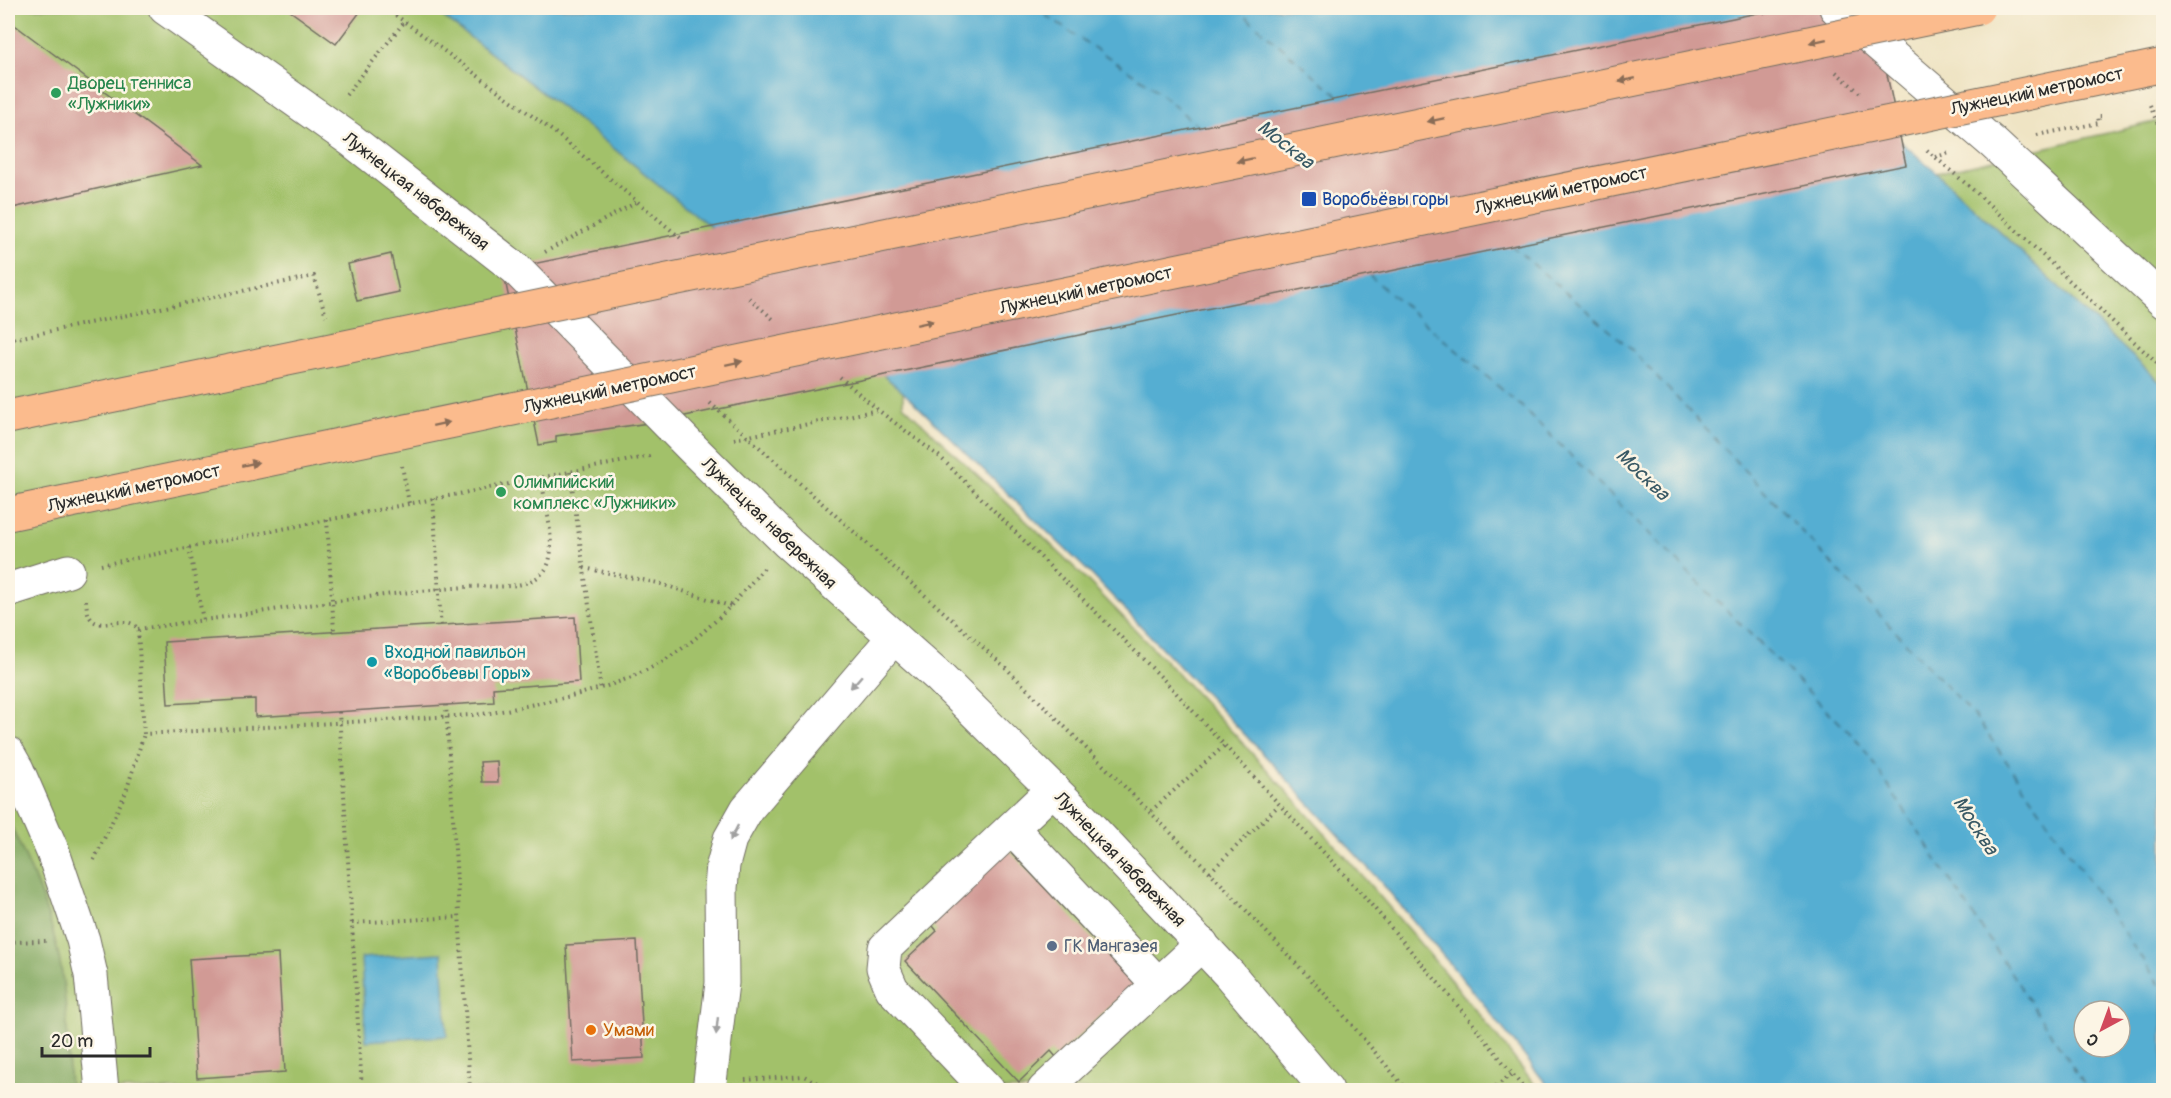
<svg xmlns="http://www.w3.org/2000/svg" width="2171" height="1098" font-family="Pangolin,sans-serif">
<rect width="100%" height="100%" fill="#fcf5e5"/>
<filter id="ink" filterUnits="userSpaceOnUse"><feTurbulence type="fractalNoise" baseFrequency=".0167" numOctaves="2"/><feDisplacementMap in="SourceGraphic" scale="12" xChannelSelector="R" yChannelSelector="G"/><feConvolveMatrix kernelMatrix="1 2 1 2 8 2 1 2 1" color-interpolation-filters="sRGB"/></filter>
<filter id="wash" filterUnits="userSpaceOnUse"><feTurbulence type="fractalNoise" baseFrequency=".008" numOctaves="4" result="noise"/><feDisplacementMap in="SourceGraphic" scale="24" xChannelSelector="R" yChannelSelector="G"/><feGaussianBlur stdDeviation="1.35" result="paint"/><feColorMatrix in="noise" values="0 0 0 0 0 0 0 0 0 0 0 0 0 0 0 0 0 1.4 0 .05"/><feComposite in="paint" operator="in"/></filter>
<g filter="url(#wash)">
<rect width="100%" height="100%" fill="#efe4c4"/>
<g fill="#a2c16a" stroke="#66764a" stroke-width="1.5">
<path d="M8,8H432L591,130L727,240L903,392V405C964,463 1027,520 1087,580C1246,742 1400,911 1539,1090H8Z"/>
<polygon points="2163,120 2163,385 1937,173"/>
</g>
<path fill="#81a75e" stroke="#566944" stroke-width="1.5" d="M8,819C27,860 47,904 57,948C68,994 67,1044 70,1090H8Z"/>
<g fill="#54aed2" stroke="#406c7e" stroke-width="1.5" fill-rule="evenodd">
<path d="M432,8H1746L1937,173L2163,385V1090H1551L1482,1002L1380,881L1272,763L1091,574L903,392L727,240L591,130ZM2084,1011H2120V1047H2084Z"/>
<polygon points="442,953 447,1036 366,1041 361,958"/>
</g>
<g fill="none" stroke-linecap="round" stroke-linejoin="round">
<g stroke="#395965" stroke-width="1.5" stroke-dasharray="8 6" stroke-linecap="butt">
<polyline points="1034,8 1149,84 1200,128"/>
<polyline points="1236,8 1342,99"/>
<polyline points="1511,245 1631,349 1978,720 2164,991"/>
<polyline points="1369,275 1520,405 1860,743 2088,1090"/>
</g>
</g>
<g id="blocks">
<g fill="#d19a95">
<polygon points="286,8 363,8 336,44"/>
<polygon points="1782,8 1873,8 1906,165 656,422 556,436 556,442 539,445 503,270"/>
<polygon points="8,20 202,165 8,209"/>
<polygon points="391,254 399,292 357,301 348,264"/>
<polygon points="575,617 579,682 493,688 494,702 255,717 255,699 168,704 164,642"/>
<polygon points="497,761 498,782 482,782 480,762"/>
<polygon points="1007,848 1135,984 1056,1057 1051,1051 1019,1082 905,961 937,931 929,921"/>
<polygon points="637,941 644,1058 573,1062 566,945"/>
<polygon points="278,954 285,1072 197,1078 189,959"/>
</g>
</g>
</g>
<g filter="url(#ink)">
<use href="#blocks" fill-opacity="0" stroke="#706c61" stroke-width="1.5"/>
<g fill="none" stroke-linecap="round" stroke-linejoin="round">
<g stroke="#706c61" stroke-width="35">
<g id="minor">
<polyline points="165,8 351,140 515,268 691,447 788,543 940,678 1076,812 1229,974 1327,1090"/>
<polyline points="1836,8 1993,143 2164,302"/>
<polyline points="8,590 68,571"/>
<polyline points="8,753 17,769 53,852 83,940 91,975 102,1090"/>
<polyline points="1012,828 1158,984"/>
<polyline points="709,1090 722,983 721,888 723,865 730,839 747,809 894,637"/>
<polyline points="988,1090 892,989 883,968 885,948 1053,789"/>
<polyline points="1044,1090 1202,944"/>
</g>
</g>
<g stroke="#706c61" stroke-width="4" stroke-dasharray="1.5 4.5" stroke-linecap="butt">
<polyline points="386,8 558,135 683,240"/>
<polyline points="1760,8 1768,15"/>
<polyline points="1836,72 1860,93"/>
<polyline points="346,95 405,21"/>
<polyline points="2150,105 2164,140"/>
<polyline points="2037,135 2099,123 2098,116 2101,116"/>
<polyline points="1927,150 1979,195 2164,370"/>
<polyline points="1935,157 1950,153"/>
<polyline points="545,252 637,202"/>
<polyline points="749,298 773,319"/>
<polyline points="8,340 314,276 326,316"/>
<polyline points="840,377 878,410 940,457 1166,682 1363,895 1470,1020 1525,1090"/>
<polyline points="710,403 1006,668 1210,872 1335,1005 1407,1090"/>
<polyline points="734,439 878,410"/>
<polyline points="402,466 409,503"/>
<polyline points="570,472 601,690"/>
<polyline points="433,498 441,625"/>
<polyline points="327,520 334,631"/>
<polyline points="189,547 203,620"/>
<polyline points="101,565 650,456"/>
<polyline points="584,568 658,583 730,606"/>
<path d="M86,600C88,645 122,608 138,629L144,734L472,715C497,713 520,707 544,702C612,688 660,672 712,624C731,607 748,586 765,567"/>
<path d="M138,629C248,615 357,595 467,587C492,585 528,592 545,570C559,552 544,500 541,477"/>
<polyline points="446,705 470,1090"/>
<polyline points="339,712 362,1090"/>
<polyline points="1151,811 1224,746"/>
<polyline points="94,860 126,792 144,734"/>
<polyline points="1210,872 1279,805"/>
<polyline points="352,923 460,917"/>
<polyline points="8,942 46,941"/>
<polyline points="745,1080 804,1076 817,1083 823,1090"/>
<path d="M1167,1090C1183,1085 1199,1083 1214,1090"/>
<polyline points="1491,1090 1512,1074"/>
</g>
<use href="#minor" stroke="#fff" stroke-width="33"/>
<g stroke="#706c61" stroke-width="35" stroke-linecap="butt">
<g id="major-bridge">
<polyline points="8,417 1978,8"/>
<polyline points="8,514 2164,65"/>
</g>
</g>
<use href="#major-bridge" stroke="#fbbb8d" stroke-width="33"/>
</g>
<defs><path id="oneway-solid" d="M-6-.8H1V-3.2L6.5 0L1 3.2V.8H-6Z" transform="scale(1.5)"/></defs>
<g fill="#896c57">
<use href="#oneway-solid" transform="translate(1818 41) rotate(168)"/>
<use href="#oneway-solid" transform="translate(1627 80) rotate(168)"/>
<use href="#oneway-solid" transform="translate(1436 120) rotate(168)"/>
<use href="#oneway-solid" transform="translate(1245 160) rotate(168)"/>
<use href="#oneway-solid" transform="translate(925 323) rotate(-12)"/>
<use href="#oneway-solid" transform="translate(734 363) rotate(-12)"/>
<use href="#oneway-solid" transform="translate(441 424) rotate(-12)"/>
<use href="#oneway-solid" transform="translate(250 464) rotate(-12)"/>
</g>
<g fill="#a0a0a0">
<use href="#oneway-solid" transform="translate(856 682) rotate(131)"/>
<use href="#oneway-solid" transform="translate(734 833) rotate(117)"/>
<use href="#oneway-solid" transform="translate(717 1026) rotate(96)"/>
</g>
</g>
<g fill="#2e9e5b" stroke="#fcf5e5" stroke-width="2">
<circle cx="56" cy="93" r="6"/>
<circle cx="501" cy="492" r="6"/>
</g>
<rect fill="#1a4fb4" stroke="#fcf5e5" stroke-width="2" x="1301" y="191" width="16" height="16" rx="3"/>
<circle fill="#0f9aa8" stroke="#fcf5e5" stroke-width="2" cx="372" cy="662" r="6"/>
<circle fill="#5c6f8a" stroke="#fcf5e5" stroke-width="2" cx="1052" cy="946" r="6"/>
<circle fill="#e8710a" stroke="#fcf5e5" stroke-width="2" cx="591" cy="1030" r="6"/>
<g text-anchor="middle" stroke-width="5" stroke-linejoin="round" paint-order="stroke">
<g font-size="18" fill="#27864d" stroke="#fcf5e5" text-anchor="start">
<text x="68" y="89">Дворец тенниса<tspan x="68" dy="21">«Лужники»</tspan></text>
<text x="513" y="488">Олимпийский<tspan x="513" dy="21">комплекс «Лужники»</tspan></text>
</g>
<g font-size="18" fill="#2b2b2b" stroke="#fcf5e5">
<text transform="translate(2037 91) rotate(-12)" y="6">Лужнецкий метромост</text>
<text transform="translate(1561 190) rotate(-12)" y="6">Лужнецкий метромост</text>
<text transform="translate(416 191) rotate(38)" y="6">Лужнецкая набережная</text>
<text transform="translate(1086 290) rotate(-12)" y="6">Лужнецкий метромост</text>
<text transform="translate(610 389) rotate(-12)" y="6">Лужнецкий метромост</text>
<text transform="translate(134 488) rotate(-12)" y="6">Лужнецкий метромост</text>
<text transform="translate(769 523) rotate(44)" y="6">Лужнецкая набережная</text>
<text transform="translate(1120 859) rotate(46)" y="6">Лужнецкая набережная</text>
</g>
<g font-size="18" fill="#164399" stroke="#fcf5e5" text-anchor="start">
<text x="1322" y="205">Воробьёвы горы</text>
</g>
<g font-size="18" fill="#0d838f" stroke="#fcf5e5" text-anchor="start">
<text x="384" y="658">Входной павильон<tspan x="384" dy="21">«Воробьевы Горы»</tspan></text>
</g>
<g font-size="18" fill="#4e5e75" stroke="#fcf5e5" text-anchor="start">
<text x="1064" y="952">ГК Мангазея</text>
</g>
<g font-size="18" fill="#c56008" stroke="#fcf5e5" text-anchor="start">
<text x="603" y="1036">Умами</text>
</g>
<g font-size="20" font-style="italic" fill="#395965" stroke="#fcf5e5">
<text transform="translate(1286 144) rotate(38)" y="7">Москва</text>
<text transform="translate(1643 474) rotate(44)" y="7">Москва</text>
<text transform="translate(1976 825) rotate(57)" y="7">Москва</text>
</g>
</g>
<rect width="2171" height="1098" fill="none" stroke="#fcf5e5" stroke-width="30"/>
<g transform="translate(2102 1029) rotate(221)"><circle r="28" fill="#fcf5e5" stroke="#a8a49b" stroke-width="1.5"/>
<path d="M0-4.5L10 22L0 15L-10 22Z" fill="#d1495b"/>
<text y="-9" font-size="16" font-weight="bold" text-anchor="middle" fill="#2b2b2b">С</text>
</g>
<path d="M42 1047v9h108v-9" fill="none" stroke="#2b2b2b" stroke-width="3"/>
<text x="51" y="1047" font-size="18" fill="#2b2b2b" stroke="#fcf5e5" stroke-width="4.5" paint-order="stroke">20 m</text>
</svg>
